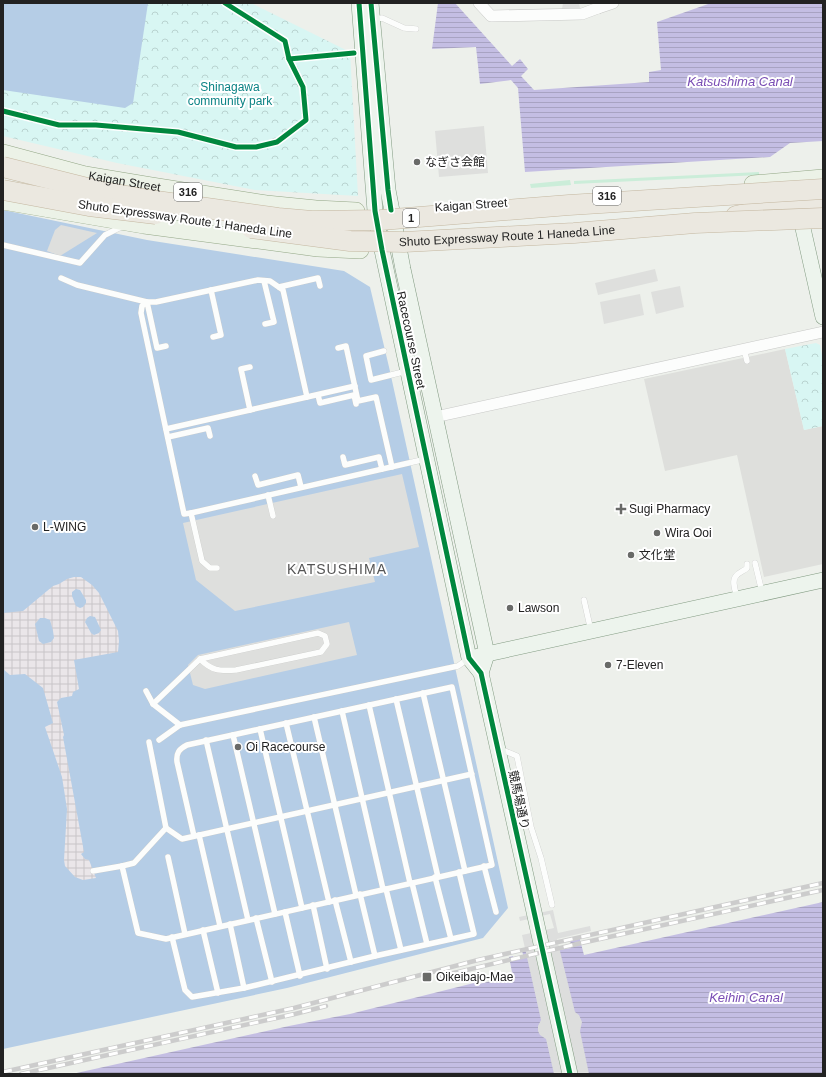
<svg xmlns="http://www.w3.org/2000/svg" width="826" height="1077" font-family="Helvetica,'Noto Sans JP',sans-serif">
<defs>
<pattern id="park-crowns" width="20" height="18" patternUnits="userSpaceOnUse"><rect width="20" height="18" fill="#d8f6f3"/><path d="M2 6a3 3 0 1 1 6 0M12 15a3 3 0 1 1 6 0" fill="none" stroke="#b9d3d0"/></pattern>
<pattern id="plaza-grid" width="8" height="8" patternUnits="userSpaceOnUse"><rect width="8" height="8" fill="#eae6e9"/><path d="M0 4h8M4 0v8" fill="none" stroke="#c8c5c8"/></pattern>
<pattern id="water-rules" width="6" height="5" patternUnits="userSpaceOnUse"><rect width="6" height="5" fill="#c4bee3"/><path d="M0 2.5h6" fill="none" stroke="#a8a3c2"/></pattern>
</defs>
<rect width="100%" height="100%" fill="#edf0eb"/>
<polygon fill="#dedfdc" points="785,349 804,430 823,426 823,564 764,577 737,455 665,471 644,379"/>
<g fill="#cbedd9">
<polygon points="759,172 759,175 574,184 574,181"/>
<polygon points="570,180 571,185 531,188 530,184"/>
</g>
<g fill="url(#park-crowns)">
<polygon points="3,3 251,3 350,52 358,196 255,190 117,163 3,136"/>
<polygon points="816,343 820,345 823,360 823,426 804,430 785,349"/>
</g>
<g fill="#b5cde6">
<polygon points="3,3 148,3 133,103 125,108 3,90"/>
<polygon points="3,210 147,240 344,271 370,287 389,367 508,908 483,938 287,988 3,1049"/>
</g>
<g fill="#dedfdd">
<polygon points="563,3 579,3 580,8 562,9"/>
<polygon points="484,126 488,173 439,177 435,131"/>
<polygon points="61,225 97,233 60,256 47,251 55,230"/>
<polygon points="655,269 658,281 598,295 595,283"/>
<polygon points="680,286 684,307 656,314 651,292"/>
<polygon points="640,294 644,315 604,324 600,302"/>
<polygon points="402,474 419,547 369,558 375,582 235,611 196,580 183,523"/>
<polygon points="349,622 357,655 205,689 193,685 188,665 198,655"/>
</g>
<path fill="url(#plaza-grid)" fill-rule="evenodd" d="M74,577H81L92,585L99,593L118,631L119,641L118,652L74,660L79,689L73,692L72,696L61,698L57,702L64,735L63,737L84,852L81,854L85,859L89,860L96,878L83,880L75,877L65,866L64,860L67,809L65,796L62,777L45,727L53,723L43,688L25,674L10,675L3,669V613L23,611L53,586L59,584L67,579ZM76,589L80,590L86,600V603L83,607L80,608L76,606L72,596V592ZM90,616L95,617L101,630L99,633L94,635L91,633L85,622L87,618ZM40,618H45L50,620L53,631L54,638L51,642L43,644L39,641L35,624Z"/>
<g fill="url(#water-rules)">
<polygon points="438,3 455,3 512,66 520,59 528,69 521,76 534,90 649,82 649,72 661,70 657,22 711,3 823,3 823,141 790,143 770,157 525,172 518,88 511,80 480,84 476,47 432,49"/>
<polygon points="823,902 823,1074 72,1074 289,1026 350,1014 474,983 479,984 508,977 507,974 512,972 509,957 513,956 514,960 524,958 522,951 557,943 558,950 571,948 570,938 579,936 584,955"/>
</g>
<polygon fill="#dddedd" points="553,910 558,933 590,926 591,931 557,939 575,1012 579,1015 582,1022 580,1031 589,1074 554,1074 546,1039 540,1035 538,1031 538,1026 541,1020 522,935 554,928 550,914 520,921 519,917"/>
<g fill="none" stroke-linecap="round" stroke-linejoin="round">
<g stroke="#c8c9c7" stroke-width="6">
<g id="lane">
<polyline points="373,19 382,18 404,28 416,29"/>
<polyline points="3,245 80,263 105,235 123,226"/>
<polyline points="61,278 77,285 147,302 157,348 166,346"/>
<polyline points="264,281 274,322 265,324"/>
<polyline points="279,287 318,278 320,286"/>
<polyline points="211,290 221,335 213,337"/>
<polyline points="338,348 346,346 358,401 376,397 392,467"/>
<polyline points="744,349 747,361"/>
<polyline points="384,351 366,356 371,380 407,371"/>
<polyline points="250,367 241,369 250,410"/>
<polyline points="318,395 320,403 354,395 356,404"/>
<polyline points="166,429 307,397"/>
<polyline points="168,437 208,428 210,436"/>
<polyline points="343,457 345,465 379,457 382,469"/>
<polyline points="255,476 258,485 298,475 301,487"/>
<polyline points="268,495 273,516"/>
<polyline points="191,513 184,514 141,313 142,306 147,302 156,302 258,280 270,281 283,290 307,397 355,386"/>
<polyline points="755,563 762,592"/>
<polyline points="217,568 210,568 202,561 191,513 426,459"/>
<path d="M737,598C736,592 731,581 736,576C739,572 744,571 747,568V564"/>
<polyline points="584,600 591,631"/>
<path d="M318,633L325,636L327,644L321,652L236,670C219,671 212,671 200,659Z"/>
<polyline points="146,691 153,704"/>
<polyline points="423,693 465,871"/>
<polyline points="396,699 438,877"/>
<polyline points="369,705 410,883"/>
<polyline points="342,711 383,889"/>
<polyline points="314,717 356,895"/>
<polyline points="286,723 329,902"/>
<polyline points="180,725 153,704 200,659"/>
<polyline points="260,729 302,908"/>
<polyline points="233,735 275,914"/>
<polyline points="159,740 180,725 458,666 469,658"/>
<polyline points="206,740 248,920"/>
<polyline points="149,742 166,828"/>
<polyline points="500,749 517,756 531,827 541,858 552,905"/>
<polyline points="199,835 220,926"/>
<path d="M194,836L177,762C176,753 179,749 187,745L452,687L492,865L166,939L138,933L122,866L134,863L166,828L182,839L472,774"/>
<polyline points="168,857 185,934"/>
<polyline points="484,866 496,912"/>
<polyline points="93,871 122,866"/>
<polyline points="435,877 451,939"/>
<polyline points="412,883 427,944"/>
<polyline points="386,889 401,950"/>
<polyline points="360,894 375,956"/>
<polyline points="335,900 351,962"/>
<polyline points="313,905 327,969"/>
<polyline points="285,912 300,976"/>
<polyline points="256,918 272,982"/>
<polyline points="230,924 244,988"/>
<polyline points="203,930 218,993"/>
<polyline points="172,937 185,990 192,997 244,988 375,956 474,934 459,872"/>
</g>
</g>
<g stroke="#c8c9c7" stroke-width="12">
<g id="street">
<polyline points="479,3 491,16 582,14 598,8 598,3"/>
<polyline points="598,8 613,3"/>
<polyline points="435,417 823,332"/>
</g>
</g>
<g stroke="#829b82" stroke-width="16">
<g id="secondary">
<polyline points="359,3 375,211 382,250 469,658 481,673 570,1074"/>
<polyline points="371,3 388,190 403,269 487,654 481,673"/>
<polyline points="802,224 823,317"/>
<polyline points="478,656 823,580"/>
</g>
</g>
<g stroke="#93a786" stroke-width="18">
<g id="primary">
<path id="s1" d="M3,153L85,175L151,186L266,204L316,209L356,211"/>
<polyline points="753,184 823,178"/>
<polyline points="3,201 144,225 318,248 360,250"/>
</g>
</g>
<g stroke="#c4b7a0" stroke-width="21">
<polyline id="highway" points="736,216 768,209 823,204"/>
</g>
<use href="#lane" stroke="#fcfdfc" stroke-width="5.5"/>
<use href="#street" stroke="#fcfdfc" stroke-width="11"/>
<use href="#secondary" stroke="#edf4ed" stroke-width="15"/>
<use href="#primary" stroke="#ecf2e7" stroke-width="17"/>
<use href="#highway" stroke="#ebe8e0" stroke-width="20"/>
<g stroke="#ccc" stroke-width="4.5">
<g id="rail">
<polyline points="441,976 577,944 823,890"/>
<polyline points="3,1072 294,1008 478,960 823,883"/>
<polyline points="21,1074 295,1014 326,1006"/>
</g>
</g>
<use href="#rail" stroke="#fff" stroke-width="3" stroke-dasharray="9" stroke-linecap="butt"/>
<g stroke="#c4b7a0" stroke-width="21" stroke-linecap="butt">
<g id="highway-bridge">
<polyline points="3,167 99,191 149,200 278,218 312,221 381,220 569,205 823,189"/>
<polyline points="3,190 89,206 156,214"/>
<path id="s2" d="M251,228L350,241L404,242L574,233L695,223L823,218"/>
</g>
</g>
<use href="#highway-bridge" stroke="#ebe8e0" stroke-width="20"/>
<g stroke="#fff" stroke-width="8">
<g id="cycleway">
<polyline points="359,3 375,211 382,250 469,658 481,673 570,1074"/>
<polyline points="371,3 388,190 391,210"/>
<polyline points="289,59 354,53"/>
<polyline points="3,111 59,125 96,125 178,132 236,147 256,147 277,142 306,120 303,87 289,59 285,41 225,3"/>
</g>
</g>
<use href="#cycleway" stroke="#00873e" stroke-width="5"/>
</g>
<g fill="#696a68" stroke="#fff" stroke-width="1.5">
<circle cx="417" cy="162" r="4"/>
<path d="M619 503h4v4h4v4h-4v4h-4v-4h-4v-4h4z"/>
<circle cx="35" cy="527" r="4"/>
<circle cx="657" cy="533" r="4"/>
<circle cx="631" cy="555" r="4"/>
<circle cx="510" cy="608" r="4"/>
<circle cx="608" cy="665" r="4"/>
<circle cx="238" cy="747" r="4"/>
<rect x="422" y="972" width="10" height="10" rx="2"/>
</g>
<g text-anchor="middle" stroke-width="4" stroke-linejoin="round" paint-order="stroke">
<g fill="#fff" stroke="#646464" stroke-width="1">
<rect x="174" y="183" width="28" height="18" rx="3"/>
<rect x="593" y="187" width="28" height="18" rx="3"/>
<rect x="403" y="209" width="16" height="18" rx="3"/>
</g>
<g font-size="11" font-weight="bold" fill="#222">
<text x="188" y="196">316</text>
<text x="607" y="200">316</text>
<text x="411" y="222">1</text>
</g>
<g font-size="12" fill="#0b8385" stroke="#fff">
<text x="230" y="91">Shinagawa<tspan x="230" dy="14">community park</tspan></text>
</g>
<g font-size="12" fill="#222" stroke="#fff" text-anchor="start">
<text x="425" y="166">なぎさ会館</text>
<text x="629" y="513">Sugi Pharmacy</text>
<text x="43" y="531">L-WING</text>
<text x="665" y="537">Wira Ooi</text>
<text x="639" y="559">文化堂</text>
<text x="518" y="612">Lawson</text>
<text x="616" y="669">7-Eleven</text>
<text x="246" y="751">Oi Racecourse</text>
<text x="436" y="981">Oikeibajo-Mae</text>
</g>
<g font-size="12" fill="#222" stroke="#fff">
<text dy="4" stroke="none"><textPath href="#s1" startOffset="125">Kaigan Street</textPath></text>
<text transform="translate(471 205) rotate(-4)" y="4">Kaigan Street</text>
<text transform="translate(185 219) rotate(8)" y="4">Shuto Expressway Route 1 Haneda Line</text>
<text dy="4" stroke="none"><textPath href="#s2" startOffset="257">Shuto Expressway Route 1 Haneda Line</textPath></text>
<text transform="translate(411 340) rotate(78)" y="4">Racecourse Street</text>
<text transform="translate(519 800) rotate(78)" y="4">競馬場通り</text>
</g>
<g font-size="13" font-style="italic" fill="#794cb4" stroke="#fff">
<text x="740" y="86">Katsushima Canal</text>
<text x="746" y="1002">Keihin Canal</text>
</g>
<g font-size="14" letter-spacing="1" fill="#555" stroke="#fff">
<text x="337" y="574">KATSUSHIMA</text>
</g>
</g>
<rect width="826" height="1077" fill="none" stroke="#222222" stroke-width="8"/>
</svg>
